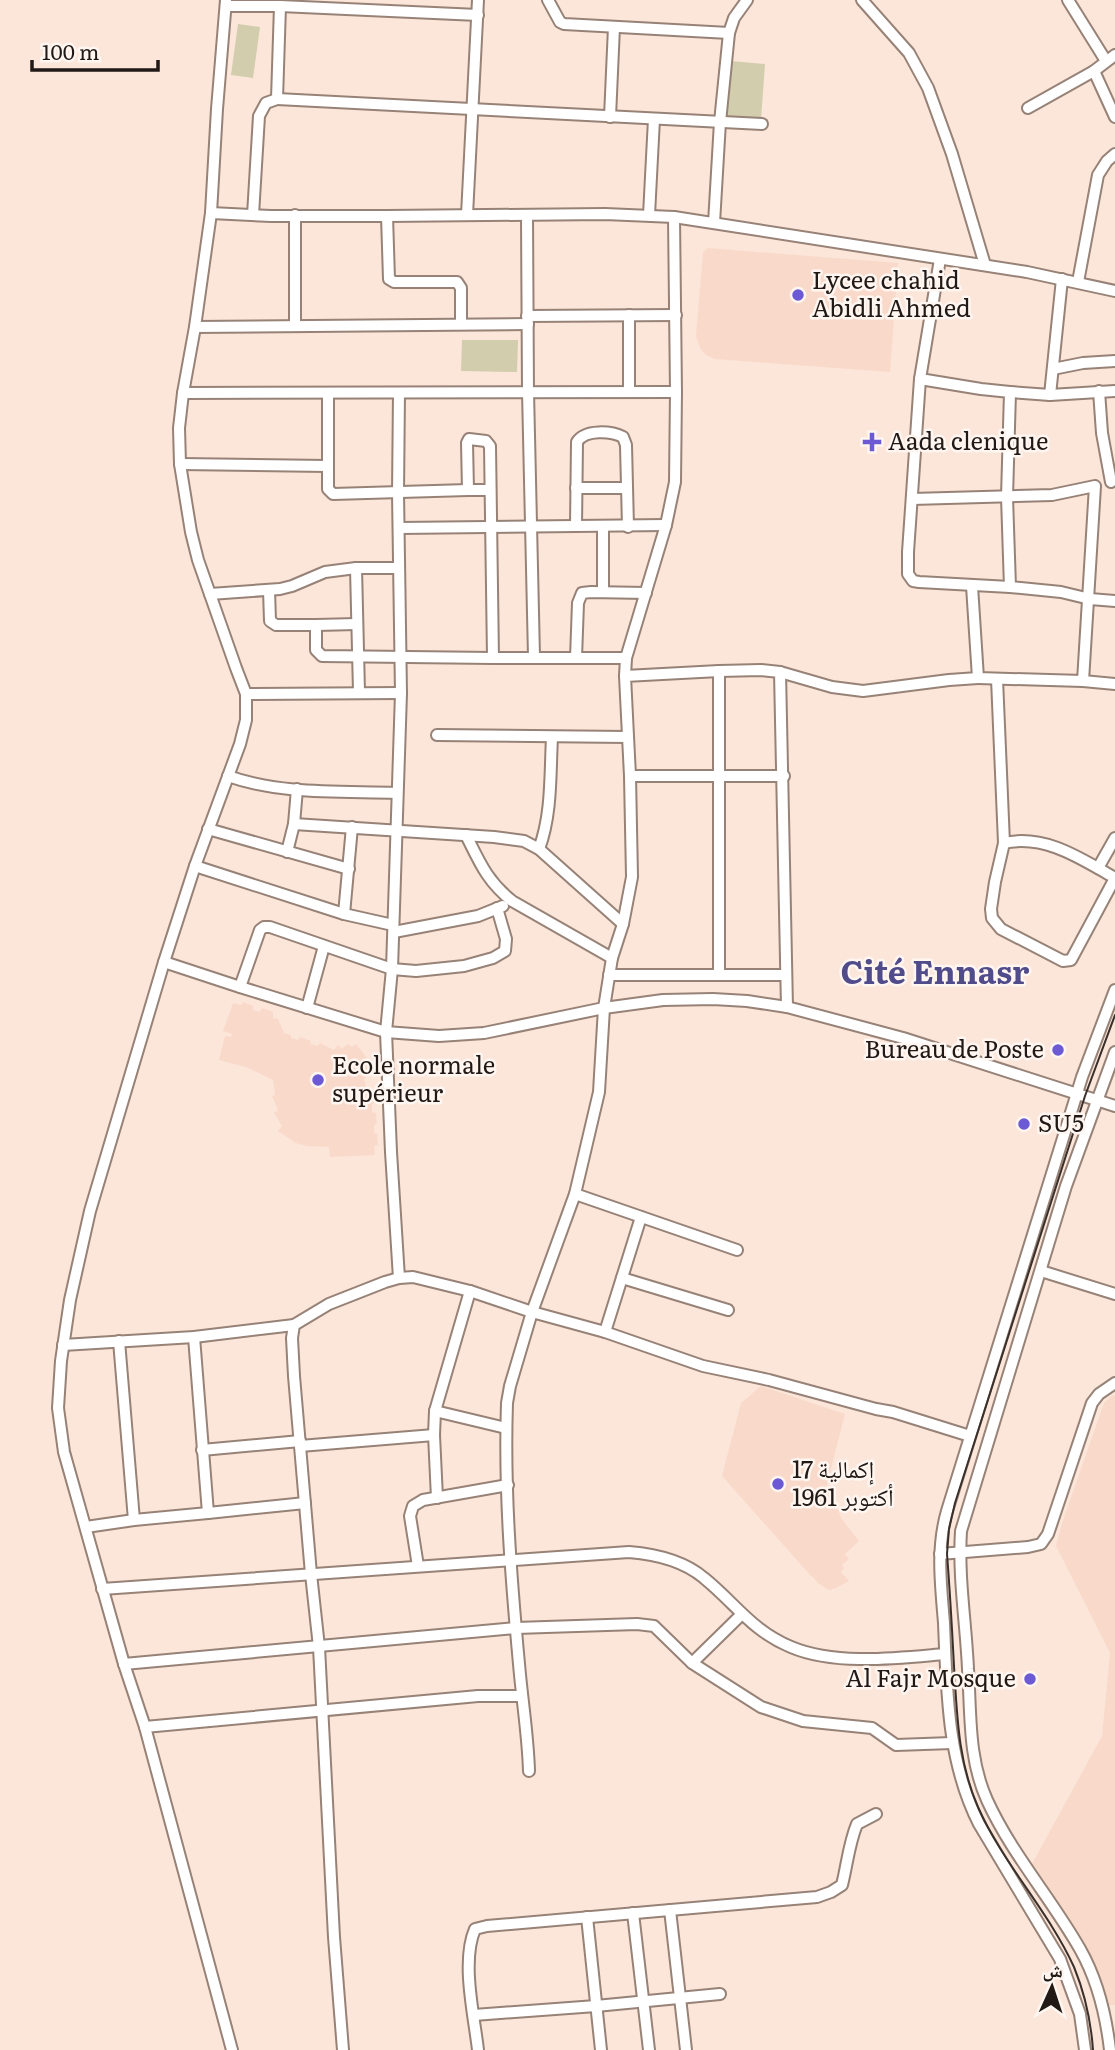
<svg xmlns="http://www.w3.org/2000/svg" width="1115" height="2050" font-family="Literata,'Noto Naskh Arabic',serif">
<rect width="100%" height="100%" fill="#fce5d9"/>
<g fill="#f9daca">
<polygon points="708,248 898,263 890,372 715,359 706,355 701,350 696,336 703,252"/>
<polygon points="243,1002 253,1006 253,1010 260,1012 262,1008 273,1012 273,1018 278,1019 284,1033 291,1035 291,1038 298,1040 300,1037 311,1041 310,1044 318,1046 320,1043 334,1050 338,1045 342,1049 348,1044 352,1047 356,1044 368,1059 365,1062 372,1073 364,1079 367,1091 374,1095 375,1103 372,1104 372,1112 376,1113 377,1124 374,1125 374,1133 377,1134 378,1145 374,1146 375,1155 330,1157 329,1147 306,1146 296,1143 278,1131 282,1126 274,1113 278,1110 272,1096 275,1095 273,1080 246,1067 219,1060 225,1036 231,1037 232,1034 223,1031 233,1003 241,1005"/>
<polygon points="761,1386 845,1414 825,1492 833,1494 841,1518 859,1541 845,1554 849,1559 842,1565 844,1568 841,1572 849,1581 836,1588 829,1590 818,1583 813,1577 812,1577 722,1476 741,1403"/>
<polygon points="1113,1395 1115,1396 1115,2005 1107,2005 1055,1900 1032,1864 1102,1736 1110,1653 1056,1546 1062,1523 1104,1403"/>
</g>
<g fill="#d2cdad">
<polygon points="238,24 260,27 253,78 231,75"/>
<polygon points="731,61 765,64 761,119 727,117"/>
<polygon points="462,340 518,340 517,372 461,371"/>
</g>
<g fill="none" stroke-linecap="round" stroke-linejoin="round">
<g stroke="#978277" stroke-width="14">
<g id="minor">
<polyline points="226,0 217,109 211,213 195,327 183,393 179,428 180,464 191,532 198,560 236,668 246,694 246,720 240,744 195,866 164,962 90,1211 70,1300 61,1361 58,1408 64,1452 124,1664 145,1727 232,2050"/>
<polyline points="548,0 560,22 564,24 729,33"/>
<polyline points="862,0 909,53 928,88 952,154 985,265"/>
<polyline points="1068,0 1106,61"/>
<polyline points="226,6 280,6 478,15"/>
<polyline points="1094,71 1115,117"/>
<polyline points="277,99 762,124"/>
<polyline points="1028,108 1094,71 1115,55"/>
<polyline points="610,117 614,27"/>
<polyline points="211,213 271,216 387,216 605,214 674,217 1027,272 1115,291"/>
<polyline points="253,215 259,116 266,103 277,99 280,6"/>
<polyline points="295,215 295,326"/>
<polyline points="467,215 478,0"/>
<polyline points="527,215 528,391 534,657"/>
<polyline points="649,215 654,119"/>
<polyline points="387,216 389,279 394,282 457,282 461,288 461,324"/>
<polyline points="714,223 720,122 729,33 734,18 747,0"/>
<polyline points="940,259 920,379 981,389 1010,392 1007,497 1010,587 1061,592 1090,599 1115,601"/>
<polyline points="1078,282 1098,175 1107,161 1115,154"/>
<polyline points="527,316 676,315"/>
<polyline points="195,327 528,324"/>
<polyline points="1053,369 1083,363 1115,361"/>
<polyline points="920,379 908,552 908,574 913,581 919,582 1010,587"/>
<polyline points="1099,391 1102,433 1111,482"/>
<polyline points="629,392 629,315"/>
<polyline points="1010,392 1050,395 1115,391"/>
<polyline points="183,393 676,392"/>
<polyline points="399,393 398,493 401,693 392,969 386,1032 391,1152 399,1278"/>
<polyline points="328,394 328,489 333,494 468,490"/>
<polyline points="1050,395 1062,279"/>
<polyline points="180,464 327,466"/>
<polyline points="576,488 626,488"/>
<polyline points="490,490 468,490 467,443 469,439 486,441 490,446 493,658 626,658"/>
<polyline points="912,499 1052,495 1095,486 1083,681 978,678 972,586"/>
<path d="M576,526L577,442C585,429 611,431 623,437L626,445L628,527"/>
<polyline points="603,526 603,592"/>
<polyline points="399,528 666,525"/>
<polyline points="269,590 270,621 276,625 316,625 316,650 322,656 493,658"/>
<polyline points="210,594 280,589 292,586 325,572 356,568"/>
<polyline points="316,625 357,624"/>
<polyline points="576,658 578,603 582,593 591,592 646,593"/>
<polyline points="780,672 832,687 863,691 949,680 978,678"/>
<polyline points="625,676 626,658 666,525 675,482 676,392 674,217"/>
<path d="M997,679L1004,843L995,882L991,909L992,918L1001,929L1063,961L1071,960L1115,878C1080,858 1045,834 1004,843"/>
<polyline points="1083,681 1115,684"/>
<polyline points="359,692 356,568 399,568"/>
<polyline points="246,694 401,693"/>
<polyline points="437,735 627,737"/>
<path d="M228,776C281,795 342,791 397,793"/>
<polyline points="630,776 784,776"/>
<polyline points="294,824 494,837 524,841 539,849 623,924"/>
<polyline points="208,829 349,869"/>
<path d="M466,835C480,863 487,881 512,901L612,958"/>
<path d="M539,849C552,814 550,775 552,737"/>
<polyline points="287,852 294,824 297,789"/>
<polyline points="195,866 344,914 393,925"/>
<polyline points="1098,868 1115,838"/>
<polyline points="344,914 352,827"/>
<polyline points="394,932 478,916 503,906"/>
<polyline points="164,962 240,987 386,1032 439,1036 484,1033 604,1008 663,1000 713,999 747,1001 787,1007 903,1038 1115,1106"/>
<polyline points="609,975 785,975"/>
<polyline points="719,975 719,671"/>
<polyline points="240,987 260,930 264,927 270,927 392,969 416,971 464,966 493,958 505,951 506,939 497,908"/>
<polyline points="307,1008 324,946"/>
<polyline points="575,1194 737,1250"/>
<polyline points="1041,1271 1115,1294"/>
<polyline points="622,1278 728,1310"/>
<polyline points="470,1291 435,1411 506,1428"/>
<polyline points="605,1332 641,1217"/>
<polyline points="194,1337 208,1513 305,1503"/>
<polyline points="119,1341 134,1520"/>
<polyline points="63,1345 194,1337 294,1325"/>
<polyline points="435,1411 434,1435 437,1498"/>
<polyline points="300,1446 434,1435"/>
<polyline points="202,1450 300,1441"/>
<polyline points="86,1527 134,1520 208,1513"/>
<polyline points="940,1554 1028,1547 1041,1544 1048,1534 1092,1403 1099,1394 1115,1383"/>
<polyline points="418,1566 410,1516 413,1506 423,1500 508,1485"/>
<path d="M102,1589L629,1552C654,1554 684,1561 704,1578C735,1603 752,1631 791,1647C836,1666 898,1658 945,1654"/>
<polyline points="692,1663 761,1707 803,1721 872,1728 896,1745 952,1743"/>
<polyline points="124,1664 516,1628 637,1624 654,1626 692,1663 741,1615"/>
<polyline points="145,1727 478,1696 521,1696"/>
<path d="M529,1771C528,1735 522,1700 519,1664C511,1577 504,1490 507,1403L510,1386L532,1312L575,1194L599,1092L604,1008L612,958L623,924L632,877L630,776L625,676L719,671L761,670L780,672L787,1007"/>
<polyline points="670,1910 686,2050"/>
<polyline points="633,1913 649,2050"/>
<polyline points="587,1917 601,2050"/>
<polyline points="474,2015 596,2006 720,1994"/>
<polyline points="343,2050 334,1937 319,1647 311,1574 294,1376 292,1338 294,1325 329,1304 385,1282 399,1278 413,1277 470,1291 532,1312 605,1332 703,1366 769,1380 876,1409 893,1412 970,1436"/>
<path d="M478,2050C474,2015 461,1961 475,1929L487,1926L817,1897L831,1892L842,1885C847,1865 849,1843 857,1824L876,1814"/>
<path d="M1085,2050L1080,2014L1060,1959L979,1824C947,1761 947,1692 944,1623C941,1585 936,1549 947,1511L1082,1077L1115,990"/>
<path d="M1110,2050C1106,2015 1097,1979 1080,1949C1051,1898 1011,1853 987,1800C968,1758 971,1714 968,1669C966,1623 958,1577 961,1531L1066,1186L1115,1052"/>
</g>
</g>
<use href="#minor" stroke="#fff" stroke-width="10"/>
<path stroke="#3a302b" stroke-width="2" d="M1093,2050C1091,2021 1085,1994 1074,1967C1048,1910 1003,1864 978,1807C958,1762 957,1714 954,1666C952,1628 950,1591 947,1554L949,1529L955,1503L1085,1096L1115,1015"/>
</g>
<g fill="#6b5ad3" stroke="#fff6f1" stroke-width="2.5">
<circle cx="798" cy="295" r="7"/>
<path d="M868.5 431.5h7v7h7v7h-7v7h-7v-7h-7v-7h7z"/>
<circle cx="1058" cy="1050" r="7"/>
<circle cx="318" cy="1080" r="7"/>
<circle cx="1024" cy="1124" r="7"/>
<circle cx="778" cy="1484" r="7"/>
<circle cx="1030" cy="1679" r="7"/>
</g>
<g text-anchor="middle" stroke-width="5" stroke-linejoin="round" paint-order="stroke">
<g font-size="24" fill="#211915" stroke="#fff6f1" text-anchor="start">
<text x="812" y="289">Lycee chahid<tspan x="812" dy="28">Abidli Ahmed</tspan></text>
<text x="888" y="450">Aada clenique</text>
<text x="1044" y="1058" text-anchor="end">Bureau de Poste</text>
<text x="332" y="1074">Ecole normale<tspan x="332" dy="28">supérieur</tspan></text>
<text x="1038" y="1132">SU5</text>
<text x="792" y="1478">إكمالية 17<tspan x="792" dy="28">أكتوبر 1961</tspan></text>
<text x="1016" y="1687" text-anchor="end">Al Fajr Mosque</text>
</g>
<g font-size="32" font-weight="bold" fill="#504b8a" stroke="#fff6f1">
<text x="935" y="984">Cité Ennasr</text>
</g>
</g>
<g transform="translate(1052 1987) rotate(3)" stroke="#fff6f1" stroke-width="5" paint-order="stroke">
<path d="M0-5L12 26L0 18L-12 26Z" fill="#211915"/>
<text y="-10" font-size="19" font-weight="bold" text-anchor="middle" fill="#211915">ش</text>
</g>
<path d="M32 60v10h126v-10" fill="none" stroke="#211915" stroke-width="3.5"/>
<text x="42" y="60" font-size="21" fill="#211915" stroke="#fff6f1" stroke-width="5" paint-order="stroke">100 m</text>
</svg>
